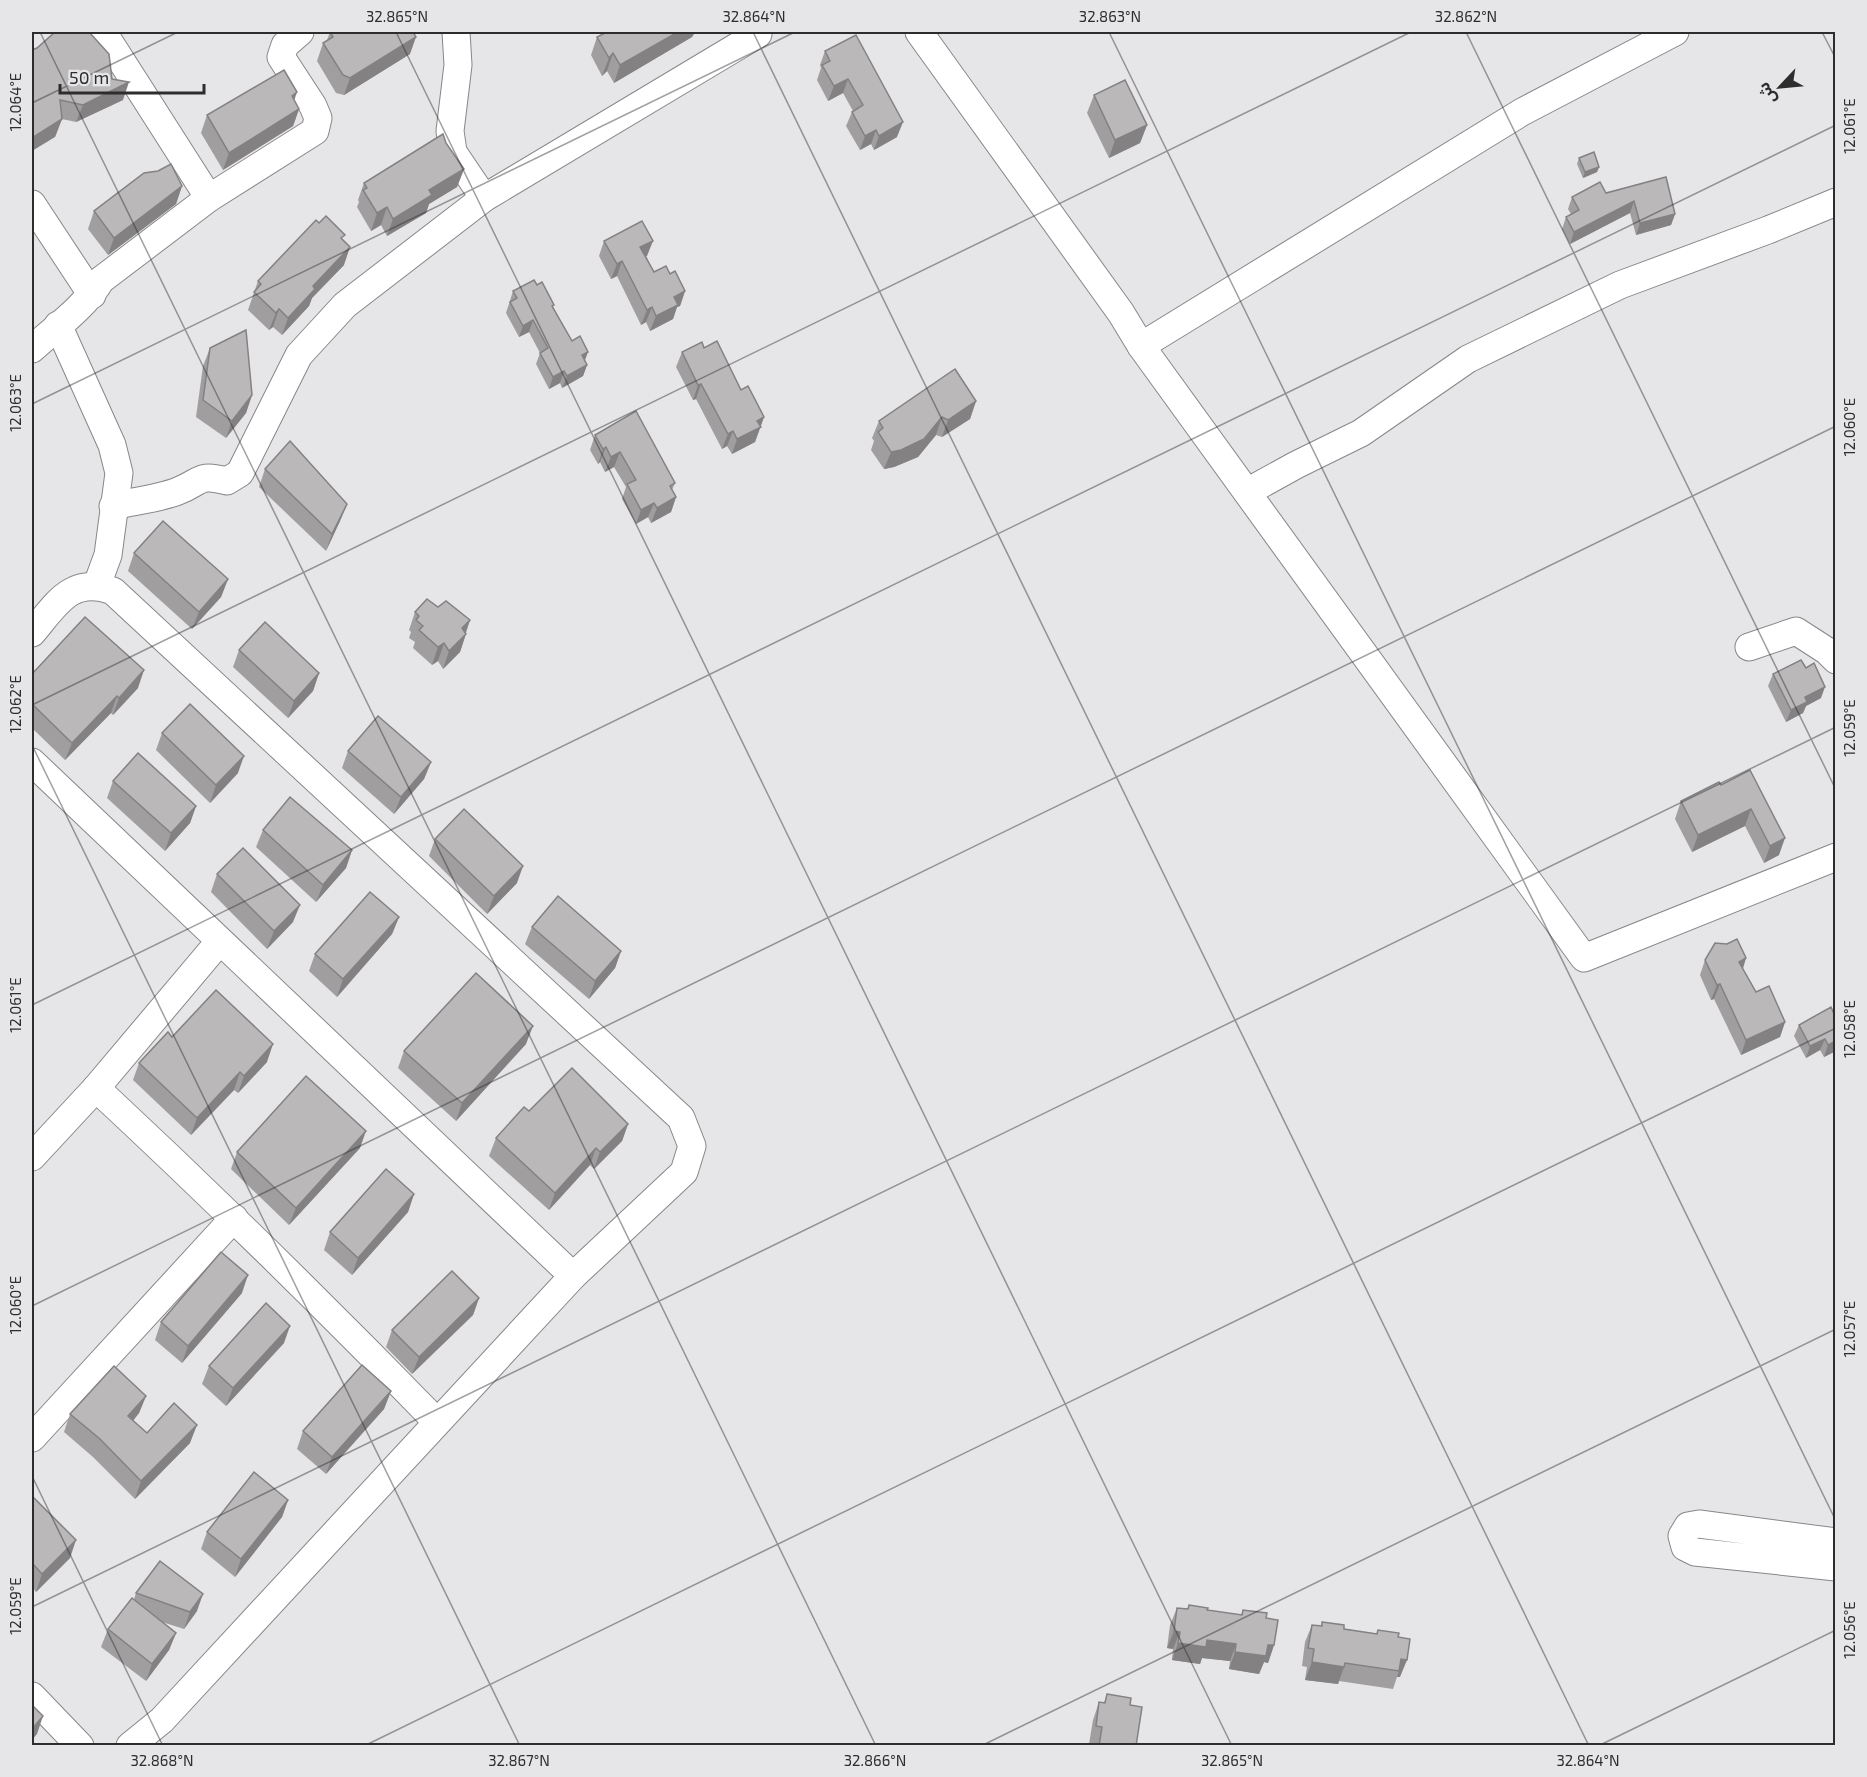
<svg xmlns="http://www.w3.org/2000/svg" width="1867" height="1777" font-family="'Exo 2','Noto Sans Arabic',sans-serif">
<rect width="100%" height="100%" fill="#e6e5e8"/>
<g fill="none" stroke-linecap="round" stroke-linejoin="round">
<g stroke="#888689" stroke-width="29">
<g id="minor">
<polyline points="103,32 209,198"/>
<polyline points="456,32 458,65 450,131 453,152 484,198"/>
<polyline points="919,32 1121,313 1141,346 1584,958 1836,857"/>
<polyline points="32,204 92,295"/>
<polyline points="58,325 112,445 119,473 108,555 97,585"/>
<polyline points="1141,346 1522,112 1675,32"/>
<path d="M32,349C56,327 84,308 101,280L209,198L315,131L318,118L313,106L281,57L285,45L300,32"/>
<polyline points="1247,492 1296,465 1361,433 1468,359 1620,285 1768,230 1836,202"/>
<path d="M113,506C134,501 158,499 178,491C202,482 197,473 227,481L240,473L299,355L345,305L484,198L758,34"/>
<path d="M32,633C56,605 71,575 113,591L681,1118L692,1146L684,1172L573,1276L32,762"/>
<polyline points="1749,647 1796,631 1827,651 1836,660"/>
<path d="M96,1088C213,1197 326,1308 437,1422"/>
<polyline points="32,1157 96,1088 219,942"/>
<polyline points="32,1438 234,1218"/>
<polyline points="1836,1542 1699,1524 1688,1526 1682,1536 1685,1547 1695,1552 1836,1567"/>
<polyline points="32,1696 80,1746"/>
<polyline points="130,1746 162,1720 573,1276"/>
</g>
</g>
<use href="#minor" stroke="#fff" stroke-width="27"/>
</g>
<g fill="#a19ea0">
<polygon points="330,32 410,54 344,95 336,93 317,61 323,43 327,40"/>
<polygon points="607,32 695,32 692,37 614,83 607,71 602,76 591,55 597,37"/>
<polygon points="32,50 112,79 123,100 76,122 62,119 55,137"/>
<polygon points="825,51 897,137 874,150 871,144 860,150 846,126 852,112 853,111 843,93 828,101 817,80 821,68 820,65"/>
<polygon points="1094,95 1147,125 1140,143 1109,158 1087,113"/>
<polygon points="294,100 299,109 293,126 223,170 201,133 207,115"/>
<polygon points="446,143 464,169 457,187 429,204 426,213 387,236 381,225 371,231 357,207 359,202 358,200 364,183"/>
<polygon points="1579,158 1599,167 1597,172 1583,178 1577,164"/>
<polygon points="182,186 176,204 108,255 88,229 94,211"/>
<polygon points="1606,193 1675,214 1671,225 1636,235 1630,213 1570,244 1562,229 1566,217 1571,214 1568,209 1572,197"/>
<polygon points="319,223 343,240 344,265 312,298 309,306 282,335 273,327 269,330 248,310 258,281"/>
<polygon points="604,241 647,256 646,256 654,272 670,274 685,291 680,306 677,307 673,319 650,331 646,322 641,325 617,276 611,279 599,256"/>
<polygon points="537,285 553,307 572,341 587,365 583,376 562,388 560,383 549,389 536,364 540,353 529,332 519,337 506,313 513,291"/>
<polygon points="210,348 252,395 246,413 226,438 196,417 203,366"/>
<polygon points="704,348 764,417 755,442 732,454 727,446 722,449 696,399 693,400 676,367 682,352"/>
<polygon points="976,401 970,419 942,437 936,435 918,457 894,467 884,469 871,450 874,441 872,438 879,421"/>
<polygon points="595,435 675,483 672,490 676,497 671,512 651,523 648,517 636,524 622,499 626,487 614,467 605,472 600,462 598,464 590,450"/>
<polygon points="265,469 347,504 340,521 326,551 259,487"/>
<polygon points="134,553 228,579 221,597 192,629 128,571"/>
<polygon points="438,607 470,620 460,652 443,669 438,661 432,665 413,648 415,642 409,638 411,632 409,630 415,612"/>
<polygon points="239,650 319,673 313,691 288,718 233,667"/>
<polygon points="32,674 138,688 113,715 111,713 65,760 32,728"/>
<polygon points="1773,674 1821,698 1806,706 1803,713 1786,722 1768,686"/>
<polygon points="162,733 238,773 210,803 156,750"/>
<polygon points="348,751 431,762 424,779 394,814 342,768"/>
<polygon points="1750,770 1779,855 1764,863 1745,826 1692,852 1675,819 1681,801 1721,785"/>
<polygon points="113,781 196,806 190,823 165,851 107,798"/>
<polygon points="263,830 352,850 346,868 316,902 256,847"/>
<polygon points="435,839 517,883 487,914 429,856"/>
<polygon points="217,874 293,922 267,949 211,892"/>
<polygon points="399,917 392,934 337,997 309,971 315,954"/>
<polygon points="532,927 621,951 615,968 589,999 525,944"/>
<polygon points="1746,958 1743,969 1756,992 1785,1022 1780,1037 1741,1055 1714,999 1711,1000 1700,975 1705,960"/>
<polygon points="1836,1013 1836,1051 1824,1057 1820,1050 1806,1058 1794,1036 1799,1025"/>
<polygon points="172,1037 267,1062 238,1093 234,1090 191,1135 133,1080 139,1063"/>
<polygon points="526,1044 456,1121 398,1068 404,1051"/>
<polygon points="529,1111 628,1124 622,1141 594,1169 590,1165 549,1210 489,1156 496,1138"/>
<polygon points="360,1148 289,1225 231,1169 237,1152"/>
<polygon points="414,1194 408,1212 352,1275 324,1250 330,1232"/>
<polygon points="242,1293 182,1363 155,1340 161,1322"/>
<polygon points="479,1298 473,1315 412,1374 386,1347 392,1330"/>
<polygon points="284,1343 226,1406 202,1384 209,1366"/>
<polygon points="391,1391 384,1409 326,1474 297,1449 303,1431"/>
<polygon points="146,1396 139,1413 133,1421 147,1433 190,1443 135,1499 93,1457 64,1432 70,1414"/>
<polygon points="32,1496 70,1558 36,1592 32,1587"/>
<polygon points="288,1500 282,1517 235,1577 201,1549 207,1532"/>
<polygon points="136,1593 197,1611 184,1629 162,1622 176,1633 169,1650 146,1681 101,1647 108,1629 134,1599"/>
<polygon points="1189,1605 1207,1610 1241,1615 1243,1610 1266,1618 1274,1645 1268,1663 1264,1662 1259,1674 1229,1669 1230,1661 1202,1658 1200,1664 1172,1660 1173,1649 1167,1648 1170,1625 1177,1608 1188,1609"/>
<polygon points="1322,1622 1344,1629 1376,1634 1378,1630 1398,1637 1400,1677 1397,1677 1393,1689 1339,1681 1338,1684 1305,1680 1307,1667 1302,1666 1305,1642 1312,1625 1321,1626"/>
<polygon points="1107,1694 1130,1705 1136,1746 1095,1746 1089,1744 1093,1720 1099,1702 1104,1703"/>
</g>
<g fill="#838182">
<polygon points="678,32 695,32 692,37 614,83 620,65"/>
<polygon points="416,37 410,54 344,95 350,78"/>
<polygon points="613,53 607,71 602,76 609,58"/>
<polygon points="848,79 843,93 828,101 834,86"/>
<polygon points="129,82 123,100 76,122 83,105"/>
<polygon points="297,92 291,110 292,96"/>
<polygon points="299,109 293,126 223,170 229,153"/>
<polygon points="62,119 55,137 32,151 32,138"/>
<polygon points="903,122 897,137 874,150 879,136"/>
<polygon points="1147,125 1140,143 1109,158 1115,140"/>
<polygon points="876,130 871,144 860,150 865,136"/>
<polygon points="1599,167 1597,172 1583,178 1585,172"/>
<polygon points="464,169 457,187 429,204 426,213 387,236 393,219 429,190"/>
<polygon points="182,186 176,204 108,255 114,238"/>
<polygon points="1634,201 1630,213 1570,244 1574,232"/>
<polygon points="387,207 381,225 371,231 377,213"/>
<polygon points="1675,214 1671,225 1636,235 1640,223"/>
<polygon points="653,241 647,256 635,262 640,247"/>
<polygon points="350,247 344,265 312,298 309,306 282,335 288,318 313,286"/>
<polygon points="622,261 617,276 611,279 617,264"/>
<polygon points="685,291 680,306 677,307 673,319 650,331 656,316 674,297"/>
<polygon points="652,307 646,322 641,325 647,310"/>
<polygon points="279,309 273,327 269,330 276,313"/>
<polygon points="533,320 529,332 519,337 523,326"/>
<polygon points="588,352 584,363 582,355"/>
<polygon points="587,365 583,376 562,388 567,376"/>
<polygon points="564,371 560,383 549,389 553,377"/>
<polygon points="701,384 696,399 693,400 698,385"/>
<polygon points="252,395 246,413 226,438 232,421"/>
<polygon points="976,401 970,419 942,437 948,420"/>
<polygon points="764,417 755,442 732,454 737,439 757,421"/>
<polygon points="942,417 936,435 918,457 894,467 884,469 891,452"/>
<polygon points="733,431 727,446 722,449 728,434"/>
<polygon points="606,447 600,462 598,464 603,449"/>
<polygon points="620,452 614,467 605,472 611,457"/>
<polygon points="676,497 671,512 651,523 657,508"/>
<polygon points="654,503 648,517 636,524 641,510"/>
<polygon points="347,504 340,521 326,551 332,534"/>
<polygon points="228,579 221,597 192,629 199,612"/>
<polygon points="470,620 464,637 466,634 460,652 443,669 449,651 462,628"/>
<polygon points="444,643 438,661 432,665 438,647"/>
<polygon points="144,670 138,688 113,715 119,698"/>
<polygon points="319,673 313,691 288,718 294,701"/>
<polygon points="1825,687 1821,698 1806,706 1803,713 1786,722 1791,710 1805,697"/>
<polygon points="117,696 111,713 65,760 72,743"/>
<polygon points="244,756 238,773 210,803 216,785"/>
<polygon points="431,762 424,779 394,814 401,797"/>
<polygon points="196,806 190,823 165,851 171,833"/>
<polygon points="1751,809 1745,826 1692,852 1698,835"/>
<polygon points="1785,838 1779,855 1764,863 1770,846"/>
<polygon points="352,850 346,868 316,902 323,885"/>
<polygon points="523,866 517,883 487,914 494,896"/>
<polygon points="300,905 293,922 267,949 274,931"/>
<polygon points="399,917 392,934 337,997 343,979"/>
<polygon points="621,951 615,968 589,999 595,981"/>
<polygon points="1746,958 1741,973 1739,962"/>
<polygon points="1720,984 1714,999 1711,1000 1717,985"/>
<polygon points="1785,1022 1780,1037 1741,1055 1746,1040"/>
<polygon points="533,1026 526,1044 456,1121 462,1103"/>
<polygon points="1825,1039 1820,1050 1806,1058 1810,1046"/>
<polygon points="1836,1041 1836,1051 1824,1057 1828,1045"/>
<polygon points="273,1044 267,1062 238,1093 244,1076"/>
<polygon points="240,1072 234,1090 191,1135 197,1118"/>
<polygon points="628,1124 622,1141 594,1169 600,1152"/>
<polygon points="366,1131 360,1148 289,1225 296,1208"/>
<polygon points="596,1148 590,1165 549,1210 555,1193"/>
<polygon points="414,1194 408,1212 352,1275 358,1258"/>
<polygon points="248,1275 242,1293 182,1363 188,1346"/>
<polygon points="479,1298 473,1315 412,1374 419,1357"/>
<polygon points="290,1326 284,1343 226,1406 233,1388"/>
<polygon points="391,1391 384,1409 326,1474 332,1457"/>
<polygon points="146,1396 139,1413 122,1434 128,1416"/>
<polygon points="197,1425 190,1443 135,1499 141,1481"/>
<polygon points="288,1500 282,1517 235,1577 241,1559"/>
<polygon points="76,1540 70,1558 36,1592 42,1574"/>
<polygon points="203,1594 197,1611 184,1629 190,1612"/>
<polygon points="1174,1631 1180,1632 1173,1649 1167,1648"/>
<polygon points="176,1633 169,1650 146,1681 152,1664"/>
<polygon points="1207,1640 1236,1644 1230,1661 1202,1658 1200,1664 1172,1660 1178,1643"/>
<polygon points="1268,1645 1274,1645 1268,1663 1264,1662 1259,1674 1229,1669 1235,1652"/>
<polygon points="1401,1659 1407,1660 1400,1677 1397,1677 1399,1671"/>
<polygon points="1312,1662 1344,1667 1338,1684 1305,1680"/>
<polygon points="43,1716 37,1734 32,1740 32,1729"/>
</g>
<g fill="#bbb8ba" stroke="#838182" stroke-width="1.5">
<polygon points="55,32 89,32 109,54 112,79 129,82 83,105 60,100 62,119 32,138 32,50 37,48"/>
<polygon points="330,32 413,32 416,37 350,78 343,75 323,43 333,37"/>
<polygon points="607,32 678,32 620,65 613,53 609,58 597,37"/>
<polygon points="856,35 903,122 879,136 876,130 865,136 852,112 863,105 848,79 834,86 822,65 830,61 825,51"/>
<polygon points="284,70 297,92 292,96 299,109 229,153 207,115"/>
<polygon points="1125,80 1147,125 1115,140 1094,95"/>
<polygon points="443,134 446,143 464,169 429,190 432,195 393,219 387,207 377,213 363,190 367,188 364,183"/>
<polygon points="1594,152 1599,167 1585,172 1579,158"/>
<polygon points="171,164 182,186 114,238 94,211 144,173 158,171"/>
<polygon points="1666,177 1675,214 1640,223 1634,201 1574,232 1566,217 1579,210 1572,197 1600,182 1606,193"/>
<polygon points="326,216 345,235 341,238 350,247 313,286 315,289 288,318 279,309 276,313 254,292 261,284 258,281 316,220 319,223"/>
<polygon points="642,221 653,241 640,247 654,272 666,266 670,274 675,271 685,291 674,297 678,305 656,316 652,307 647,310 622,261 617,264 604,241"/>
<polygon points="534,280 537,285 542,282 554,305 552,306 572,341 580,336 588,352 582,355 587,365 567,376 564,371 553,377 540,353 548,348 533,320 523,326 510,302 517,298 513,291"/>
<polygon points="246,330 252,395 232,421 203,400 210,348"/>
<polygon points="717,341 741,390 748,386 764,417 757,421 761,427 737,439 733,431 728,434 701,384 698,385 682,352 702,342 704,348"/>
<polygon points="955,369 976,401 948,420 942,417 924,439 901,450 891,452 878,432 883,428 879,421"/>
<polygon points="636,411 675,483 670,486 676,497 657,508 654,503 641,510 627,484 636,480 620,452 611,457 606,447 603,449 595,435"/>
<polygon points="290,441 347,504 332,534 265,469"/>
<polygon points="163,521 228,579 199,612 134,553"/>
<polygon points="427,599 438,607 446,601 470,620 462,628 466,634 449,651 444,643 438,647 419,630 423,626 416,620 419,616 415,612"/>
<polygon points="85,617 144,670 119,698 117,696 72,743 32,704 32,674"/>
<polygon points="265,622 319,673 294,701 239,650"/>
<polygon points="1801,660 1806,668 1814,663 1825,687 1805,697 1807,702 1791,710 1773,674"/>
<polygon points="190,704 244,756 216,785 162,733"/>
<polygon points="378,716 431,762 401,797 348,751"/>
<polygon points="138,753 196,806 171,833 113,781"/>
<polygon points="1750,770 1785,838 1770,846 1751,809 1698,835 1681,801 1719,782 1721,785"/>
<polygon points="290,797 352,850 323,885 263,830"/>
<polygon points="464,809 523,866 494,896 435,839"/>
<polygon points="243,848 300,905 274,931 217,874"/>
<polygon points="370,892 399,917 343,979 315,954"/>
<polygon points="558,896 621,951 595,981 532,927"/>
<polygon points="1737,939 1746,958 1739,962 1756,992 1769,986 1785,1022 1746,1040 1720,984 1717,985 1705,960 1715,943 1727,944"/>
<polygon points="476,973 533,1026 462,1103 404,1051"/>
<polygon points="216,990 273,1044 244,1076 240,1072 197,1118 139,1063 168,1032 172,1037"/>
<polygon points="1831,1007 1834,1014 1836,1013 1836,1041 1828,1045 1825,1039 1810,1046 1799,1025"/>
<polygon points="572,1068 628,1124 600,1152 596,1148 555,1193 496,1138 524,1107 529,1111"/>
<polygon points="306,1076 366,1131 296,1208 237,1152"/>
<polygon points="386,1169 414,1194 358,1258 330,1232"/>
<polygon points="221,1252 248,1275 188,1346 161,1322"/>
<polygon points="452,1271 479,1298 419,1357 392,1330"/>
<polygon points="266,1303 290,1326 233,1388 209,1366"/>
<polygon points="362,1365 391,1391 332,1457 303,1431"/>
<polygon points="114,1366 146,1396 128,1416 147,1433 174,1403 197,1425 141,1481 100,1439 70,1414"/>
<polygon points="254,1472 288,1500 241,1559 207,1532"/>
<polygon points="32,1496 76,1540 42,1574 32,1563"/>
<polygon points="160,1561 203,1594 190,1612 136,1593"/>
<polygon points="132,1598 176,1633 152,1664 108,1629"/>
<polygon points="1189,1605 1208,1608 1207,1610 1242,1615 1243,1610 1267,1613 1266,1618 1278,1620 1274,1645 1268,1645 1266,1656 1235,1652 1236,1644 1207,1640 1206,1647 1178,1643 1180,1632 1174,1631 1177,1608 1188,1609"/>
<polygon points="1322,1622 1344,1625 1344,1629 1377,1634 1378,1630 1399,1633 1398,1637 1410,1639 1407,1660 1401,1659 1399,1671 1345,1663 1344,1667 1312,1662 1314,1649 1308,1648 1312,1625 1322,1626"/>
<polygon points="1107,1694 1131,1698 1130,1705 1142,1707 1136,1746 1099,1746 1102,1727 1096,1726 1099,1702 1105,1703"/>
<polygon points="32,1705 43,1716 32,1729"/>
</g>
<path fill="none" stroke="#2d2d2e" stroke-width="1.5" stroke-opacity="0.45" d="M40,32L876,1746M396,32L1232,1746M753,32L1589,1746M1109,32L1836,1521M1466,32L1836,790M1822,32L1836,59M32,103L178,32M32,404L795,32M32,705L1411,32M32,745L520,1746M32,1005L1836,125M32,1306L1836,426M32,1476L163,1746M32,1607L1836,727M364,1746L1836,1028M981,1746L1836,1329M1598,1746L1836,1630"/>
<rect width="1867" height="1777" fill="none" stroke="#e6e5e8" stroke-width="66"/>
<g transform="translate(1780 87) rotate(244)" stroke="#e6e5e8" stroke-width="4.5" paint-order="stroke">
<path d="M0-4.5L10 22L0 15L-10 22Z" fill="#2d2d2e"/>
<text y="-9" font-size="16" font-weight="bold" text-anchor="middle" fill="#2d2d2e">ش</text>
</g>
<path d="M60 84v9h144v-9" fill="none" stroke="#2d2d2e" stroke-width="3"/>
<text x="69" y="84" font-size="18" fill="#2d2d2e" stroke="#e6e5e8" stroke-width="4.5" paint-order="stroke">50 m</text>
<rect x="33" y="33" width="1801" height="1711" fill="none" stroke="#2d2d2e" stroke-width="2"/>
<g font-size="15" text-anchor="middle" fill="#2d2d2e">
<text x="397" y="22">32.865°N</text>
<text x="754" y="22">32.864°N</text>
<text x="1110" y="22">32.863°N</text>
<text x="1466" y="22">32.862°N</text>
<text transform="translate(16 102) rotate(-90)" y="5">12.064°E</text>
<text transform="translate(1850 126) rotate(-90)" y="5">12.061°E</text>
<text transform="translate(16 403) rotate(-90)" y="5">12.063°E</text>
<text transform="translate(1850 427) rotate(-90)" y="5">12.060°E</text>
<text transform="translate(16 704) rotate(-90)" y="5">12.062°E</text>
<text transform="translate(1850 728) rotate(-90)" y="5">12.059°E</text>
<text transform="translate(16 1005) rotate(-90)" y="5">12.061°E</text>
<text transform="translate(1850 1029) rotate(-90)" y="5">12.058°E</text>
<text transform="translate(16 1305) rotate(-90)" y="5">12.060°E</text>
<text transform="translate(1850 1329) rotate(-90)" y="5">12.057°E</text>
<text transform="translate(16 1606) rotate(-90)" y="5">12.059°E</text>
<text transform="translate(1850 1630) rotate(-90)" y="5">12.056°E</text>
<text x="162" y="1766">32.868°N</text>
<text x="519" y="1766">32.867°N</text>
<text x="875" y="1766">32.866°N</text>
<text x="1232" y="1766">32.865°N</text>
<text x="1588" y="1766">32.864°N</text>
</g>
</svg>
